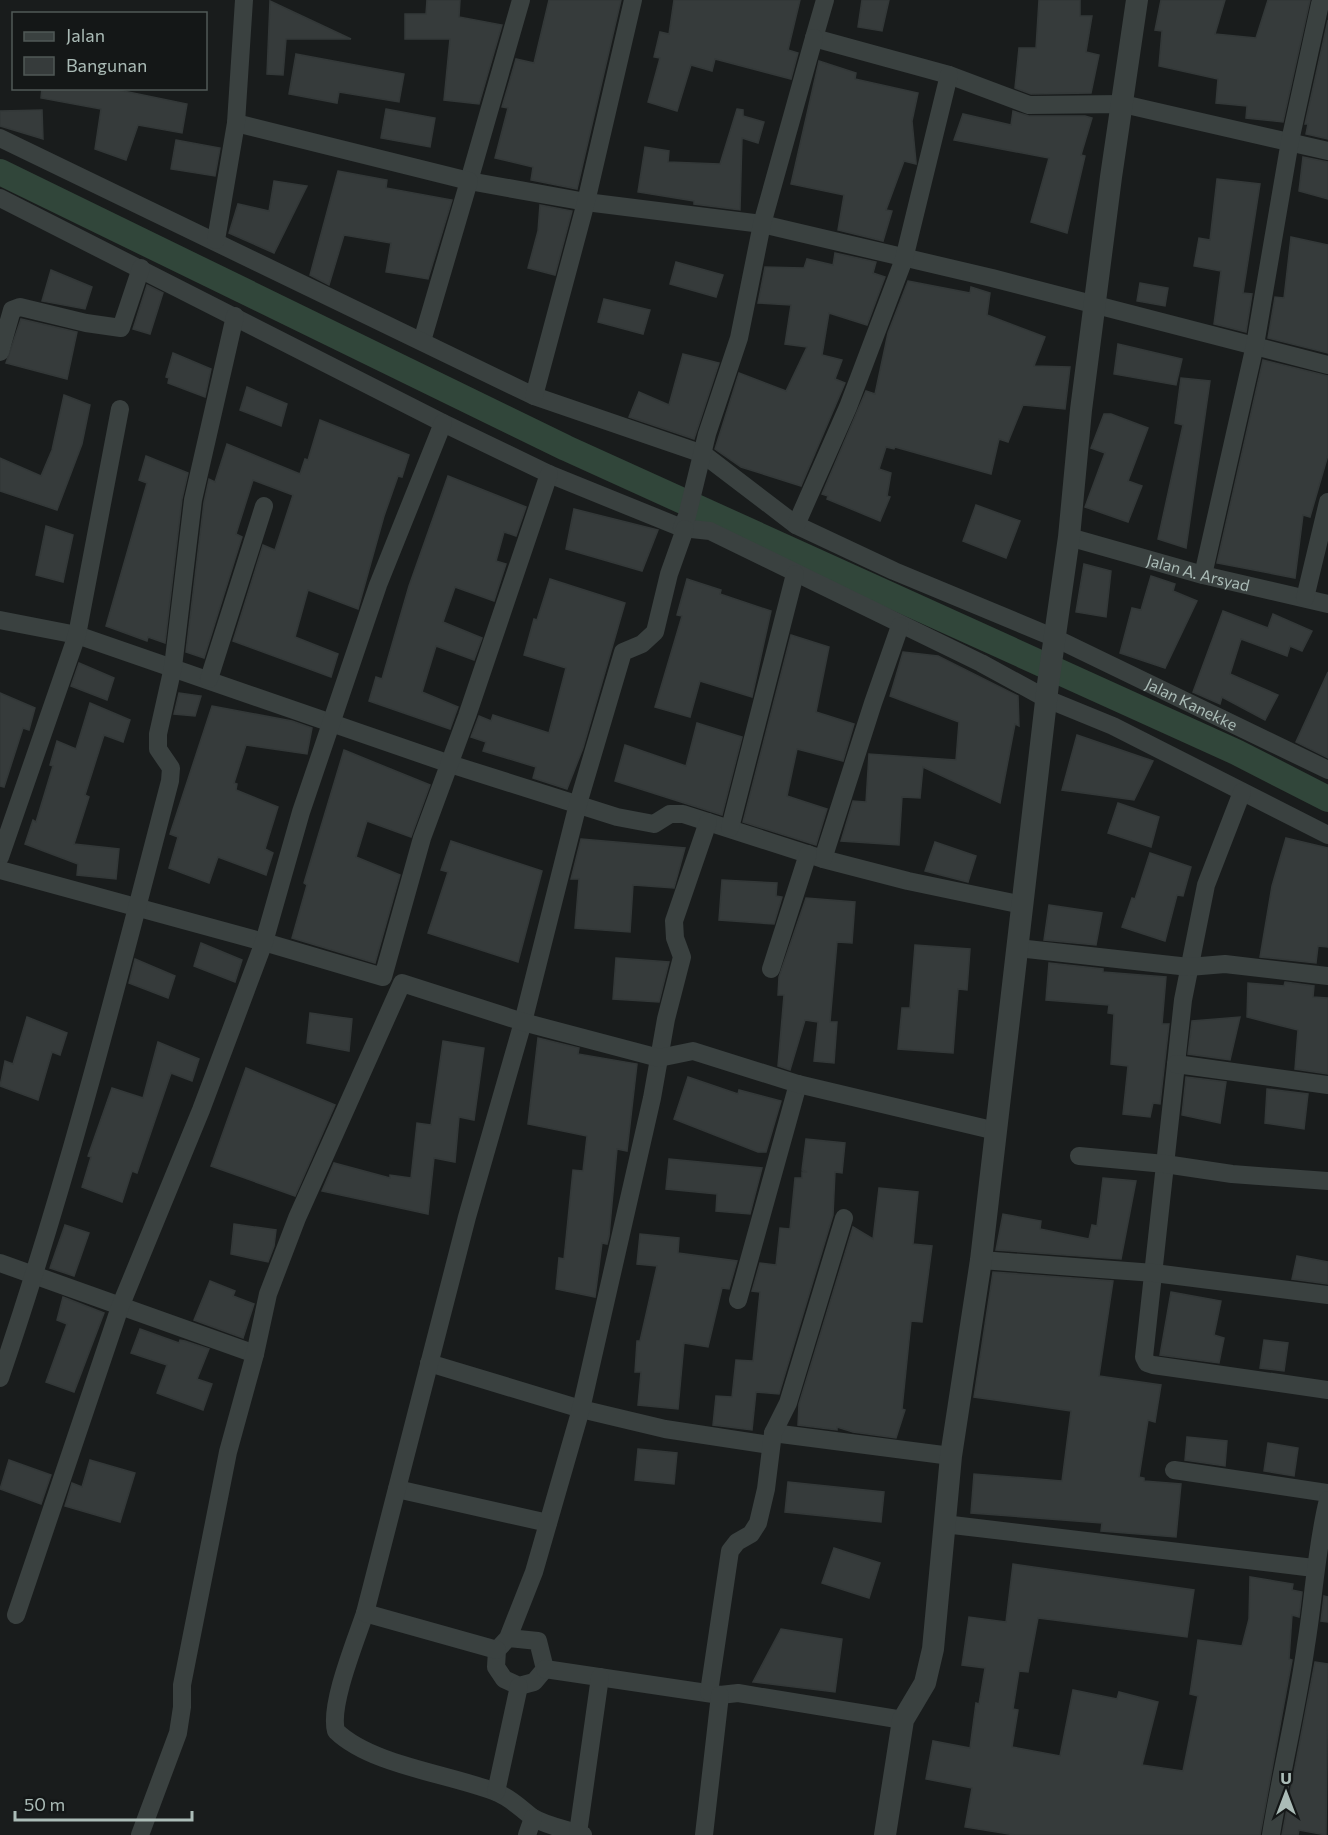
<svg xmlns="http://www.w3.org/2000/svg" width="1328" height="1835" font-family="Commissioner,sans-serif">
<rect width="100%" height="100%" fill="#191c1c"/>
<g fill="none" stroke-linecap="round" stroke-linejoin="round">
<polyline stroke="#31463a" stroke-width="26" points="0,172 566,448 1236,752 1328,799"/>
</g>
<g fill="#363b3b" stroke="#333838" stroke-width="1.5">
<polygon points="427,0 460,0 459,17 502,25 479,104 444,100 450,39 405,39 405,14 426,14"/>
<polygon points="549,0 621,0 577,189 531,180 533,167 495,158 508,108 502,107 516,59 534,63"/>
<polygon points="674,0 800,0 788,50 798,53 791,79 715,59 712,71 691,65 677,111 648,102 660,58 654,57 660,32 669,34"/>
<polygon points="862,0 889,0 882,31 858,27"/>
<polygon points="1039,0 1080,0 1080,16 1092,16 1086,52 1099,55 1091,93 1031,94 1015,88 1019,48 1036,48"/>
<polygon points="1161,0 1225,0 1215,34 1256,38 1268,0 1310,0 1283,122 1246,118 1247,106 1216,103 1218,79 1159,66 1162,31 1155,30"/>
<polygon points="270,1 351,39 286,39 283,75 267,74"/>
<polygon points="1328,20 1328,139 1306,134 1308,124 1305,124"/>
<polygon points="296,54 404,74 399,102 339,92 337,103 289,94"/>
<polygon points="819,61 856,73 855,79 918,93 912,121 916,162 916,164 904,161 886,210 892,211 883,241 838,230 844,195 791,184"/>
<polygon points="42,88 109,88 187,104 182,133 138,125 126,160 95,149 101,109 41,98"/>
<polygon points="386,109 435,118 430,147 381,138"/>
<polygon points="737,109 743,110 743,116 764,122 758,143 742,138 740,210 694,204 694,201 638,192 645,147 669,151 668,162 720,164"/>
<polygon points="42,110 43,139 0,126 0,111"/>
<polygon points="1013,111 1029,116 1085,116 1092,118 1081,155 1085,156 1067,233 1031,222 1049,158 954,140 963,114 1011,125"/>
<polygon points="176,140 220,148 215,176 171,169"/>
<polygon points="1303,157 1328,162 1328,199 1299,191"/>
<polygon points="338,171 387,180 386,188 452,200 428,279 386,272 391,243 344,235 329,285 310,275"/>
<polygon points="1217,179 1260,184 1243,293 1252,294 1246,332 1214,324 1221,271 1194,266 1199,238 1210,240"/>
<polygon points="274,181 307,186 274,253 229,233 238,204 269,211"/>
<polygon points="540,205 572,211 555,275 528,268 538,231"/>
<polygon points="1291,237 1328,245 1328,353 1268,338 1275,297 1284,298"/>
<polygon points="835,253 876,262 873,273 885,277 867,325 829,313 822,355 842,360 835,379 845,383 801,486 741,467 715,449 739,373 786,391 807,347 785,344 791,305 758,303 765,267 804,268 807,259 833,265"/>
<polygon points="676,262 723,275 716,297 670,284"/>
<polygon points="51,270 92,287 85,309 42,301"/>
<polygon points="908,281 970,293 971,287 990,293 987,315 1045,337 1034,366 1070,367 1065,409 1023,405 1008,442 999,439 991,474 895,447 894,449 886,447 879,469 891,473 887,496 890,497 880,521 827,499 828,496 822,494 866,391 875,394 888,333"/>
<polygon points="1140,283 1168,288 1165,306 1137,301"/>
<polygon points="147,285 163,293 150,334 133,329"/>
<polygon points="604,299 650,310 643,334 598,322"/>
<polygon points="21,319 77,332 67,379 6,363"/>
<polygon points="1118,344 1182,359 1176,385 1114,374"/>
<polygon points="173,353 211,369 205,397 168,383 169,378 166,377"/>
<polygon points="683,354 719,363 694,439 629,417 639,392 669,405"/>
<polygon points="1263,360 1328,376 1328,455 1310,517 1303,515 1295,578 1217,563"/>
<polygon points="1181,378 1210,381 1186,548 1158,539 1183,425 1175,423"/>
<polygon points="247,387 287,404 281,426 240,410"/>
<polygon points="64,395 90,405 82,444 57,510 0,491 0,458 41,476 52,450"/>
<polygon points="1104,414 1111,414 1148,428 1128,481 1142,486 1128,522 1085,507 1105,453 1091,448"/>
<polygon points="320,420 409,455 402,477 398,476 384,516 358,609 308,590 295,637 338,654 331,677 233,641 263,545 275,550 293,495 253,480 236,534 242,537 204,658 186,652 204,502 209,479 215,482 227,444 300,474 305,459 308,460"/>
<polygon points="146,456 188,473 182,499 165,643 148,637 147,641 106,626 147,483 139,480"/>
<polygon points="448,476 526,507 516,536 504,532 496,561 506,564 494,601 455,587 443,622 482,638 474,660 436,646 422,692 458,707 450,729 369,701 376,677 382,679 409,586"/>
<polygon points="976,505 1020,521 1006,558 963,541"/>
<polygon points="574,509 658,530 642,571 566,549"/>
<polygon points="46,526 73,535 63,582 36,575"/>
<polygon points="1084,564 1111,571 1106,617 1076,612"/>
<polygon points="1151,576 1175,584 1173,591 1197,601 1165,668 1120,653 1132,608 1141,610"/>
<polygon points="550,579 625,603 583,748 567,789 533,778 536,767 483,751 486,742 471,737 479,716 491,721 493,715 549,733 566,668 524,655 534,619 537,620"/>
<polygon points="687,579 721,590 720,594 771,611 752,697 700,681 690,717 655,707 682,616 677,615"/>
<polygon points="1223,611 1268,628 1273,614 1312,631 1302,651 1290,646 1287,656 1241,639 1230,674 1278,695 1265,720 1222,697 1220,704 1193,692"/>
<polygon points="791,635 829,647 816,712 854,724 843,761 797,749 787,796 827,809 816,845 743,822"/>
<polygon points="903,652 938,656 1018,696 1019,726 1015,724 1000,803 923,767 920,798 902,797 899,845 841,841 853,801 866,802 869,754 956,760 959,722 890,696"/>
<polygon points="79,663 114,678 107,700 71,686"/>
<polygon points="1328,672 1328,758 1296,742"/>
<polygon points="0,693 35,708 29,730 23,728 4,787 0,786"/>
<polygon points="179,693 201,696 195,716 174,714"/>
<polygon points="90,703 130,720 123,742 104,735 85,795 89,797 74,844 119,849 116,879 77,875 78,864 25,844 33,820 36,822 53,766 50,765 57,741 76,749"/>
<polygon points="212,706 292,721 312,728 307,754 246,745 234,783 237,784 236,790 278,807 265,849 273,853 266,875 218,857 209,883 169,868 178,837 170,834"/>
<polygon points="697,723 742,737 722,815 615,781 625,745 686,766"/>
<polygon points="1077,735 1153,761 1134,800 1062,790"/>
<polygon points="344,750 430,785 411,837 367,821 356,857 400,875 375,963 292,938 307,885 304,883"/>
<polygon points="1118,803 1159,817 1151,847 1108,833"/>
<polygon points="1286,838 1328,848 1328,947 1318,946 1316,963 1260,957 1272,886"/>
<polygon points="581,839 685,848 674,888 633,885 630,932 575,928 579,879 571,879"/>
<polygon points="451,841 542,871 518,962 428,933 448,872 441,870"/>
<polygon points="935,842 976,856 968,882 925,871"/>
<polygon points="1150,853 1191,867 1183,896 1177,895 1165,941 1122,927 1132,898 1135,899"/>
<polygon points="722,880 777,883 776,896 782,897 774,924 719,920"/>
<polygon points="806,898 855,902 852,943 837,942 830,1022 837,1022 834,1063 814,1061 818,1022 805,1020 790,1070 778,1066 784,995 778,995 779,977"/>
<polygon points="1049,905 1102,913 1096,945 1044,940"/>
<polygon points="201,943 242,960 235,982 194,966"/>
<polygon points="915,945 970,949 967,990 958,989 953,1053 898,1049 902,1008 910,1008"/>
<polygon points="616,958 669,962 659,1002 613,999"/>
<polygon points="135,959 175,976 168,998 129,983"/>
<polygon points="1049,963 1103,969 1103,972 1166,977 1162,1024 1169,1024 1160,1104 1153,1103 1150,1117 1123,1114 1128,1066 1111,1064 1114,1014 1108,1013 1109,1005 1046,1000"/>
<polygon points="1285,982 1314,986 1313,997 1328,998 1328,1074 1295,1069 1298,1030 1247,1017 1248,983 1284,986"/>
<polygon points="310,1013 352,1019 349,1051 307,1043"/>
<polygon points="27,1017 67,1033 60,1055 52,1052 38,1100 0,1086 5,1061 13,1064"/>
<polygon points="1240,1017 1230,1060 1188,1054 1192,1021"/>
<polygon points="538,1038 579,1048 578,1054 637,1064 627,1151 617,1149 609,1236 607,1244 602,1243 595,1297 556,1289 559,1258 564,1259 573,1170 583,1171 587,1136 528,1124"/>
<polygon points="443,1041 484,1048 474,1120 459,1117 455,1162 434,1158 428,1214 322,1191 334,1163 390,1178 390,1175 411,1178 417,1123 431,1125"/>
<polygon points="158,1042 199,1059 192,1081 171,1073 137,1173 132,1171 122,1202 82,1187 91,1157 88,1156 112,1088 143,1098"/>
<polygon points="246,1068 335,1105 295,1196 211,1166"/>
<polygon points="688,1077 738,1094 739,1090 781,1101 766,1152 758,1152 674,1119"/>
<polygon points="1186,1077 1226,1082 1220,1123 1182,1115"/>
<polygon points="1267,1089 1308,1094 1304,1129 1265,1123"/>
<polygon points="806,1139 845,1143 842,1173 835,1172 833,1215 779,1394 756,1392 752,1430 713,1425 716,1396 732,1397 736,1360 753,1361 760,1292 752,1291 760,1263 776,1265 780,1228 790,1229 795,1178 802,1178 802,1172 807,1172 802,1170"/>
<polygon points="669,1159 762,1168 750,1214 716,1211 717,1194 666,1189"/>
<polygon points="1103,1178 1136,1181 1121,1259 996,1250 1003,1214 1041,1221 1040,1229 1089,1239 1092,1225 1097,1226"/>
<polygon points="879,1188 918,1192 913,1244 932,1246 922,1322 911,1321 902,1409 905,1410 896,1438 853,1432 837,1427 837,1430 798,1425 799,1404 853,1227 873,1239"/>
<polygon points="234,1224 276,1230 274,1246 268,1262 231,1254"/>
<polygon points="65,1225 89,1233 74,1276 50,1268"/>
<polygon points="640,1234 679,1238 678,1253 737,1261 729,1289 722,1288 708,1347 684,1343 678,1409 638,1405 641,1372 635,1372 637,1341 640,1341 657,1266 637,1264"/>
<polygon points="1297,1256 1328,1262 1328,1284 1292,1279"/>
<polygon points="993,1272 1113,1281 1099,1376 1161,1385 1155,1422 1148,1420 1139,1477 1144,1478 1144,1481 1181,1484 1176,1537 1101,1531 1102,1523 971,1513 974,1474 1062,1481 1071,1411 974,1397"/>
<polygon points="210,1281 235,1291 233,1296 254,1304 243,1338 194,1320"/>
<polygon points="1171,1292 1221,1301 1214,1335 1224,1338 1219,1363 1160,1355"/>
<polygon points="63,1297 104,1313 74,1392 46,1382 67,1324 57,1320"/>
<polygon points="140,1329 179,1343 180,1340 185,1341 209,1349 197,1379 212,1384 203,1410 157,1393 167,1365 131,1353"/>
<polygon points="1264,1340 1288,1343 1284,1371 1260,1368"/>
<polygon points="1187,1437 1227,1441 1225,1466 1185,1460"/>
<polygon points="1268,1443 1298,1448 1294,1476 1264,1471"/>
<polygon points="638,1449 677,1453 674,1484 635,1480"/>
<polygon points="9,1460 51,1475 41,1504 0,1489"/>
<polygon points="90,1460 135,1473 120,1522 65,1506 72,1483 82,1487"/>
<polygon points="788,1482 884,1492 881,1522 785,1512"/>
<polygon points="834,1548 880,1563 869,1598 822,1583"/>
<polygon points="1013,1564 1194,1590 1187,1637 1038,1618 1028,1672 1019,1671 1013,1709 1018,1710 1012,1747 1060,1756 1073,1690 1117,1699 1119,1692 1158,1702 1142,1765 1183,1771 1198,1696 1190,1694 1198,1640 1242,1646 1249,1619 1250,1577 1293,1584 1292,1590 1302,1592 1299,1617 1292,1615 1289,1659 1292,1660 1260,1835 1015,1835 965,1827 972,1788 926,1779 933,1741 970,1748 976,1703 979,1704 985,1668 962,1665 969,1617 1006,1622"/>
<polygon points="1324,1596 1328,1597 1328,1622 1321,1621"/>
<polygon points="781,1629 842,1639 835,1692 753,1682"/>
<polygon points="1315,1662 1328,1664 1326,1835 1299,1830 1298,1835 1282,1835"/>
</g>
<g fill="none" stroke-linecap="round" stroke-linejoin="round">
<g stroke="#3a4140" stroke-width="18">
<polyline points="521,0 469,181 586,202 762,224 992,278 1328,365"/>
<polyline points="825,0 814,38 949,75 1029,105 1123,104 1328,151"/>
<polyline points="236,123 469,181 422,341"/>
<path id="s1" d="M0,138L534,396L703,454L796,525L894,571L1055,638L1328,770"/>
<polyline points="0,198 443,423 549,474 682,528 710,531 981,663 1047,699 1113,726 1328,835"/>
<polyline points="216,240 236,123 244,0"/>
<polyline points="0,352 12,310 20,307 86,323 121,328 141,268"/>
<polyline points="534,396 586,202 633,0"/>
<polyline points="796,525 848,407 904,259 949,75"/>
<polyline points="682,528 687,516 707,434 739,338 762,224 814,38"/>
<path id="s2" d="M1069,537L1203,575L1328,604"/>
<polyline points="1203,575 1255,345 1290,141 1320,4"/>
<polyline points="1305,598 1328,502"/>
<polyline points="0,620 77,635 450,764 617,817 654,824 670,814 683,814 823,859 908,881 1023,905"/>
<polyline points="209,679 264,506"/>
<polyline points="1242,792 1206,885 1183,1000 1144,1357 1147,1363 1153,1365 1328,1390"/>
<polyline points="730,828 795,574"/>
<polyline points="0,857 77,635 120,409"/>
<polyline points="823,859 873,703 900,626"/>
<polyline points="0,870 264,942 383,977 422,838 467,716 549,474"/>
<polyline points="1018,948 1189,967 1225,964 1328,976"/>
<polyline points="771,969 808,854"/>
<polyline points="1176,1064 1328,1085"/>
<polyline points="1079,1156 1165,1164 1232,1174 1328,1181"/>
<polyline points="981,1260 1154,1273 1328,1295"/>
<polyline points="0,1263 255,1354"/>
<polyline points="738,1300 798,1084"/>
<polyline points="429,1363 581,1409 665,1429 770,1445"/>
<path d="M0,1378C67,1182 118,981 170,781L171,768L158,749V734L173,667L193,500L235,316"/>
<polyline points="773,1433 951,1456"/>
<polyline points="1174,1470 1328,1493"/>
<polyline points="397,1489 548,1523"/>
<polyline points="944,1524 1314,1568"/>
<path d="M365,1613C356,1640 329,1705 336,1731C372,1766 452,1774 498,1793C512,1799 520,1808 532,1817C546,1826 567,1829 583,1835"/>
<polyline points="16,1615 120,1307 201,1110 264,942 301,812 378,585 443,423"/>
<polyline points="508,1638 538,1641 545,1669 534,1682 519,1686 504,1679 496,1667 497,1650 508,1638 534,1572 581,1409 652,1098 666,1019 682,957 675,938 674,921 708,822"/>
<polyline points="497,1650 365,1613 467,1217 523,1022 578,804 623,652 642,644 655,632 669,574 685,529"/>
<polyline points="545,1669 720,1695 738,1693 903,1720"/>
<polyline points="709,1692 730,1551 737,1542 751,1534 758,1523 766,1489 773,1433 788,1403 844,1218"/>
<polyline points="496,1792 519,1686"/>
<polyline points="578,1833 600,1677"/>
<polyline points="140,1835 178,1733 182,1707 182,1685 228,1452 255,1354 268,1294 297,1218 402,983 523,1022 659,1058 693,1051 798,1084 996,1131"/>
<polyline points="527,1835 533,1818"/>
<polyline points="704,1835 720,1695"/>
<path d="M1271,1835C1281,1772 1297,1709 1306,1645C1314,1597 1316,1548 1328,1500"/>
</g>
<polyline stroke="#3a4140" stroke-width="22" points="885,1835 903,1720 925,1683 933,1649 951,1456 981,1260 1048,684 1069,537 1081,410 1111,177 1137,0"/>
</g>
<g text-anchor="middle" stroke-width="5" stroke-linejoin="round" paint-order="stroke">
<g font-size="16" fill="#abbcb7" stroke="#141717">
<text dy="6" stroke="none"><textPath href="#s2" startOffset="134">Jalan A. Arsyad</textPath></text>
<text dy="6" stroke="none"><textPath href="#s1" startOffset="1323">Jalan Kanekke</textPath></text>
</g>
</g>
<rect x="12" y="12" width="195" height="78" fill="#141717" stroke="#505957" stroke-width="1.5"/>
<rect x="24" y="32" width="30" height="9" fill="#3a4140" stroke="#505957" stroke-width="1.5"/>
<text x="66" y="42" font-size="18" fill="#abbcb7">Jalan</text>
<rect x="24" y="57" width="30" height="18" fill="#363b3b" stroke="#505957" stroke-width="1.5"/>
<text x="66" y="72" font-size="18" fill="#abbcb7">Bangunan</text>
<g transform="translate(1286 1793)" stroke="#141717" stroke-width="4.5" paint-order="stroke">
<path d="M0-4.5L10 22L0 15L-10 22Z" fill="#abbcb7"/>
<text y="-9" font-size="16" font-weight="bold" text-anchor="middle" fill="#abbcb7">U</text>
</g>
<path d="M15 1811v9h177v-9" fill="none" stroke="#abbcb7" stroke-width="3"/>
<text x="24" y="1811" font-size="18" fill="#abbcb7" stroke="#141717" stroke-width="4.5" paint-order="stroke">50 m</text>
</svg>
